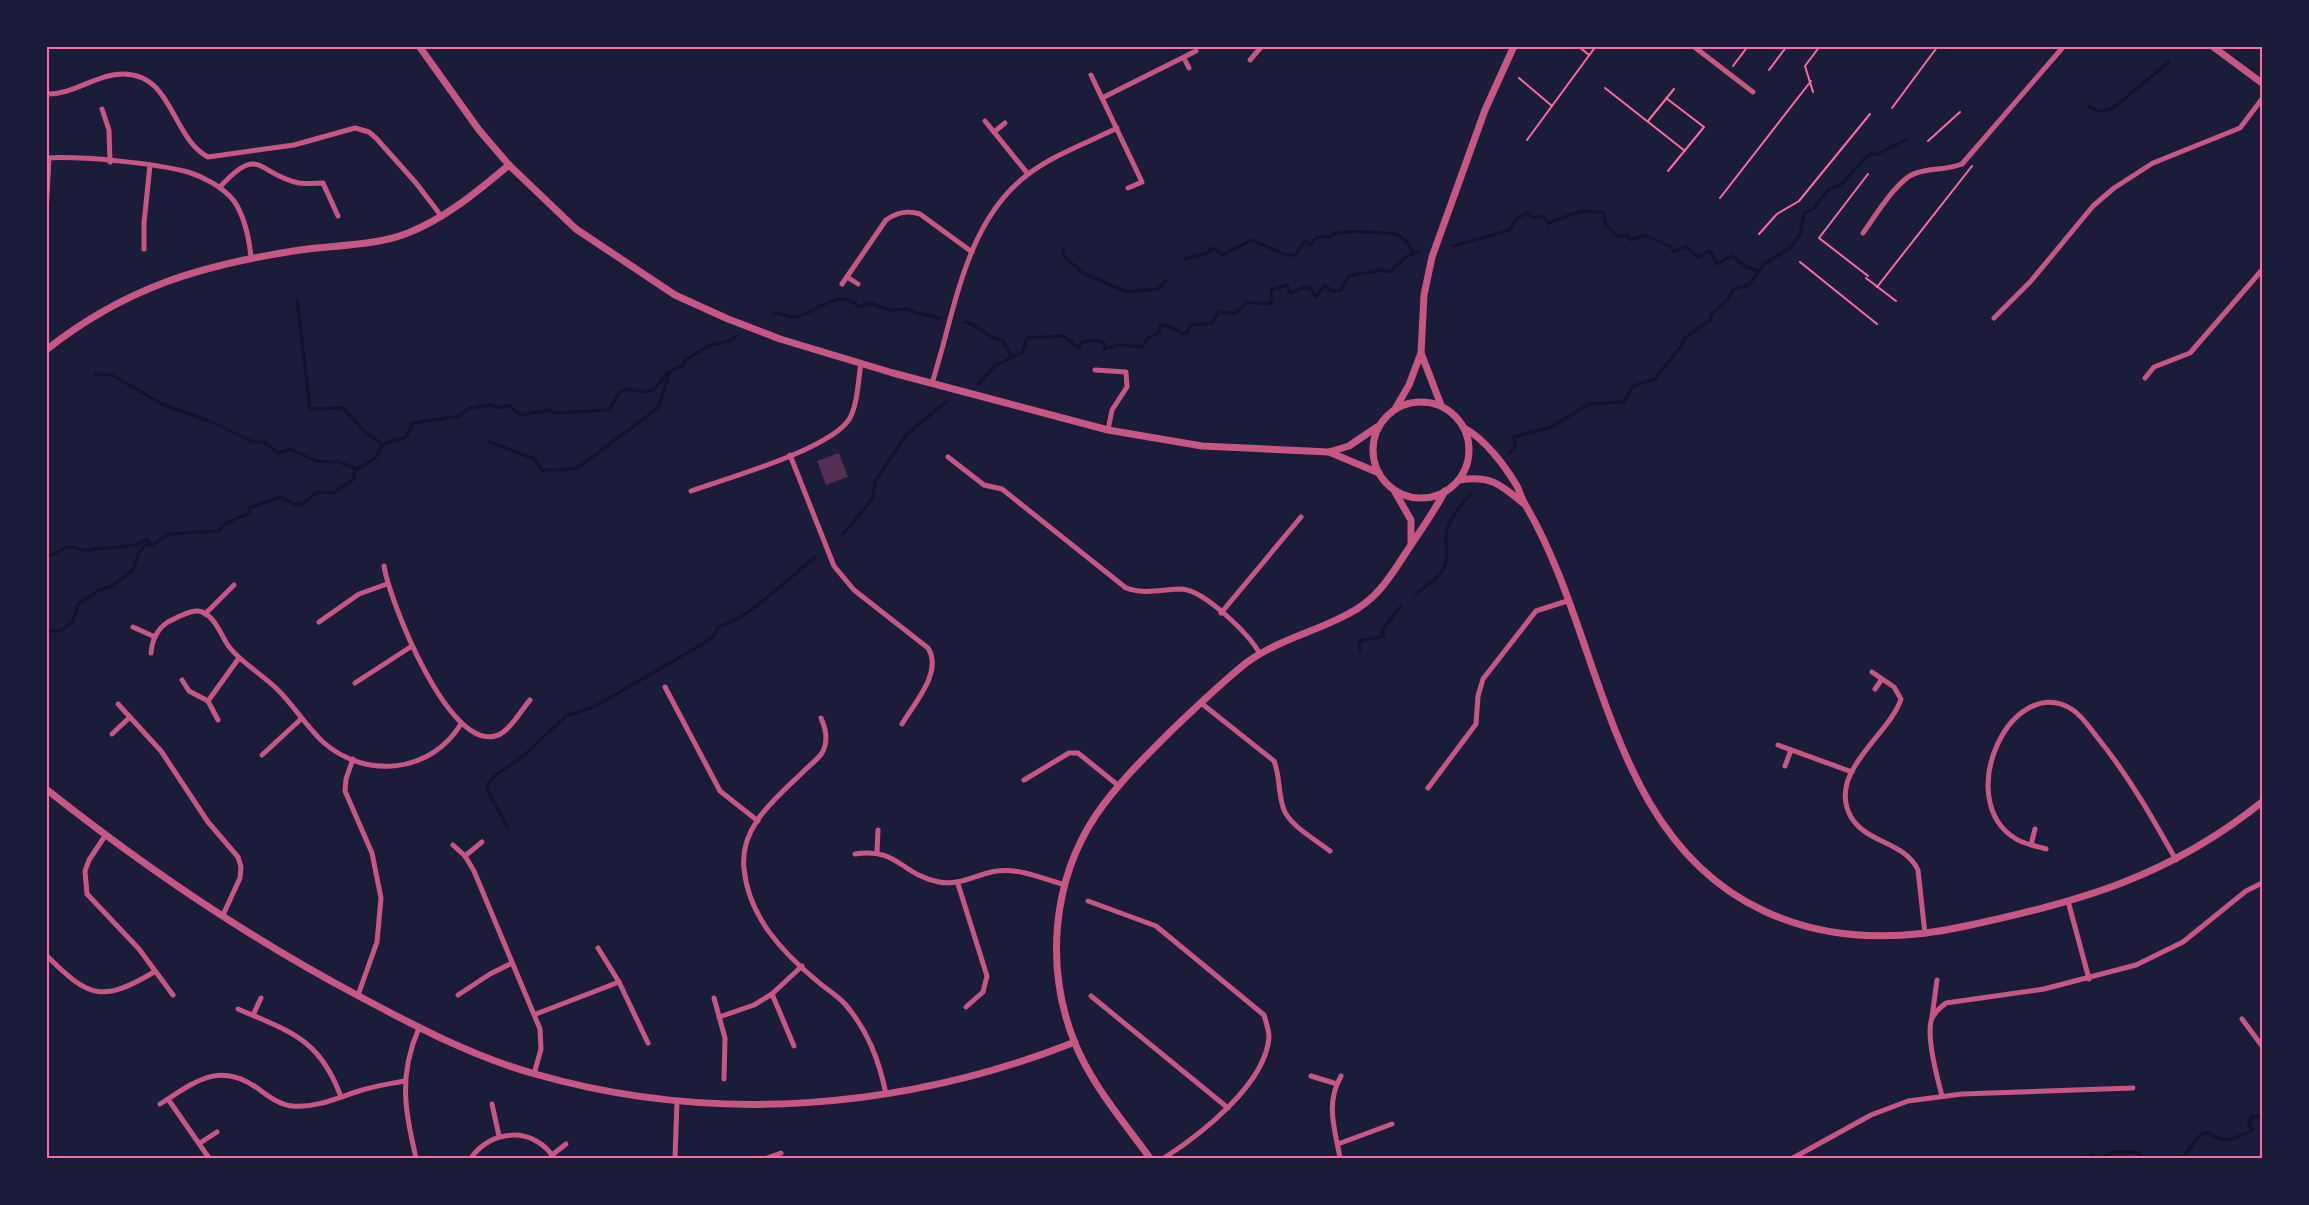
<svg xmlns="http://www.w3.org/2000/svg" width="2309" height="1205" font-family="'Exo 2',sans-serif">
<rect width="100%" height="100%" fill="#1b1b3a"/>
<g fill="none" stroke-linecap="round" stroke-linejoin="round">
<g stroke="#12122b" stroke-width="3">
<polyline points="2088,106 2098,111 2112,109 2169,62"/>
<polyline points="1453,246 1510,230 1516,219 1526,213 1534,218 1543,216 1548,223 1581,211 1603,212 1606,225 1617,236 1628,236 1631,240 1645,235 1671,247 1674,252 1686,246 1698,257 1710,251 1717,264 1732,256 1746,267 1759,271"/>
<polyline points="1063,250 1064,256 1083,273 1127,292 1159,289 1166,280"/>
<path d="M1185,259L1207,253L1213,248L1221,254H1225L1252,240L1286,255H1295L1305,241L1310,245L1316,238L1324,236L1327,238C1343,226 1377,234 1397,234L1408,243L1413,253"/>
<polyline points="297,299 310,409 343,408 367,434 383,444"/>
<path d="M773,313C782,312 789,319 796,317C816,313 841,285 858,307L871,303L888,310L908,309L916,313L940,318"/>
<path d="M965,322C984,327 985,338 1002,340L1012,357"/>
<polyline points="95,374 112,375 162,404 214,423 253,442 264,442 279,453 290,449 316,461 339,462 357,469"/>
<polyline points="978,384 996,365 1022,353 1027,338 1064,336 1078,348 1082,342 1096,340 1104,343 1105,349 1117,345 1142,347 1148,338 1159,333 1160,326 1166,325 1183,334 1188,332 1190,325 1212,323 1219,312 1236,313 1247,302 1270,304 1272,300 1271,290 1287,285 1290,293 1305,287 1311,289 1315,297 1325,285 1332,291 1340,291 1349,276 1381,270 1390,272 1407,256 1420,252"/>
<path d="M490,442L534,459L543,471C556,468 567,471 579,467L658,408L670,371"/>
<path d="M1509,453L1515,447L1514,437L1551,427L1589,404L1624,402L1633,386L1655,379L1682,345L1684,338C1695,333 1699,326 1710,321L1711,315L1728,299L1734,289L1749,285L1763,265L1792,246L1800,234L1804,213L1814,208L1829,189L1841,185L1869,154H1877L1906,140"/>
<polyline points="843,534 873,498 875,481 908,433 946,402"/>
<path d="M46,557C61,553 64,541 84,551C102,545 133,551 147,539L151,545"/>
<path d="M1416,593C1425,586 1439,579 1444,568C1449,557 1445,545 1446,534C1447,523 1462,502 1471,494"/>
<polyline points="46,631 61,631 73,621 78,604 99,590 112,586 133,570 139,552 146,545 152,545 168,534 218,531 225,524 249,513 249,508 281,497 293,504 301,505 317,492 333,493 354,479 354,471 375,458 383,444 406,437 413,423 460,416 469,408 492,405 499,408 508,405 521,415 549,410 555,413 609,410 619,393 627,389 647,392 655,389 667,373 683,365 686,359 711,345 730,341 736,336"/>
<polyline points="1360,650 1360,641 1384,636 1382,630 1401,606"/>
<path d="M507,827L487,789L488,783L496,775L524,755L566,716L594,707L706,642L714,636L718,627C749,618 788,579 815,557"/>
<polyline points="2051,1158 2054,1158"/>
<polyline points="2085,1158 2092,1155 2096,1158"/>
<path d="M2103,1158C2111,1150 2127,1151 2139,1153L2142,1158"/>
<path d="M2182,1158L2201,1134L2208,1133C2225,1145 2235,1138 2253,1130L2249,1125L2251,1117L2257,1116L2262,1120"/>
</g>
</g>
<polygon fill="#542f53" points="839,453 848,477 826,485 817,461"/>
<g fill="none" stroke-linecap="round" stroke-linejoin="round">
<g stroke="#ff6b9d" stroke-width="2">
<polyline points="1578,46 1589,55"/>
<polyline points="1733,66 1748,46"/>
<polyline points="1769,70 1787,46"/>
<polyline points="1519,78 1552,106"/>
<polyline points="1605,88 1685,151"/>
<polyline points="1813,92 1805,66 1820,46"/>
<polyline points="1666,98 1704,127 1668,171"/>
<polyline points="1892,108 1938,46"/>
<polyline points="1648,121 1674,89"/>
<polyline points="1527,140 1596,46"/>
<polyline points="1928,141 1960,112"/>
<polyline points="1720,198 1811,81"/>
<polyline points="1759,234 1777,214 1799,201 1870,114"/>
<polyline points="1800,262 1877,324"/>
<polyline points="1868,276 1819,238 1868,174"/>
<polyline points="1866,278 1896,301"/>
<polyline points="1877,287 1972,166"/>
</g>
<g stroke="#c65784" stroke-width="5">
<polyline points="1693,46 1753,92"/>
<polyline points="1184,58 1189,68"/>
<polyline points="1250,60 1262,46"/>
<polyline points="1091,75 1142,182 1128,188"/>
<path d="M46,94C74,95 96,74 123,74C173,74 171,137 208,157L294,145L355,128L369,132L376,138L416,183L442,217"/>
<polyline points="1102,98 1196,51"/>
<polyline points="102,109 109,130 110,162"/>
<polyline points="985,121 1028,174"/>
<polyline points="994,132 1005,123"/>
<path d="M46,158C83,156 153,163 188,172C204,177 223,187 234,201C245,217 249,238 251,257"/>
<path d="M220,187C260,143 257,174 299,183C306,184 316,183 323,183L338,216"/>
<polyline points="46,214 49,158"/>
<path d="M1863,233C1875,217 1897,179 1916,173C1932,168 1946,170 1962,164L2064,46"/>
<polyline points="144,249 144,223 150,165"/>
<polyline points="847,277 858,284"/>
<path d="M842,284L886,220C897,212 907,210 920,214L972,252"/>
<polyline points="1994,318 2031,281 2093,206 2114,188 2153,163 2240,128 2262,99"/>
<polyline points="1095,370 1126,372 1127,387 1112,410 1108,430"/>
<polyline points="2145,378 2154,367 2190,353 2262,270"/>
<path d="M932,383C955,313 964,223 1027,175C1053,155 1087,143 1117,128"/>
<path d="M790,455L834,566L854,590L928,648C943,672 915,702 902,724"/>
<path d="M948,457L984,485L1002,489L1126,588C1145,595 1162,589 1182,589C1205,591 1249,634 1260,654"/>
<path d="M691,491C727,478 832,449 850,418C858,402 858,381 861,363"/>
<path d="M384,566C390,602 448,749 495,736C509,733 521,710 530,700"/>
<polyline points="1221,613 1301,517"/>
<polyline points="205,614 234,585"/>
<polyline points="319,622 359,594 387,584"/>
<polyline points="133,627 155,637"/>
<path d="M151,653C152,641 157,629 168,622C176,618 189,610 198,611C215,613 221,637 230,648C243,664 263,675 278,690C294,706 306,726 323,742C366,780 431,773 461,724"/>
<path d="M1872,672L1894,687L1901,699C1889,736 1826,772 1851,817C1867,844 1904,841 1918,870L1925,934"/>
<polyline points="182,680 189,691 208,701 218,720"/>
<polyline points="355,683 412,646"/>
<polyline points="665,687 720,791 758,821"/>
<polyline points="1875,689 1882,679"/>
<polyline points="208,701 239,658"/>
<path d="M1201,703L1274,761C1280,776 1278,791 1283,807C1287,824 1316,840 1330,851"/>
<polyline points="118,704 161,751 208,822 238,857 241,867 240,878 223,915"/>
<path d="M821,718C826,729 829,741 822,753C818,759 811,764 806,769C778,797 739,825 744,869C749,917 782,952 817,981C826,989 837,995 845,1004C868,1031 879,1060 886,1094"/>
<polyline points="112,734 130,717"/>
<polyline points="1778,745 1852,772"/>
<polyline points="262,755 301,719"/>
<polyline points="353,759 346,779 345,791 372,853 381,898 377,942 358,995"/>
<polyline points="1785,766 1791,750"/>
<polyline points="1024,780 1069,753 1078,753 1119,786"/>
<polyline points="1428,788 1476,724 1478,696 1483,679 1536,611 1567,601"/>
<polyline points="105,836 89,860 85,871 87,894 139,949 173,995"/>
<polyline points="453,845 465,856 474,871 540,1029 541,1049 534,1074"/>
<polyline points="2031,845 2035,829"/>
<path d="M2046,849C2036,846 2024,844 2016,839C1951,800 2012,670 2073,710C2082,716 2090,728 2097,737C2128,775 2152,817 2176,860"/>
<polyline points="877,852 878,830"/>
<path d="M855,854C898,847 901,875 939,882C961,886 976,874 997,871C1020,868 1044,879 1065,885"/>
<polyline points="465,856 482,842"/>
<polyline points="958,884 987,976 983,992 966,1007"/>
<path d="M1088,901L1156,926L1264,1015C1266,1022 1269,1030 1269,1037C1266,1084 1200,1135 1164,1158"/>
<polyline points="2068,901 2089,979"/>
<polyline points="598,948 619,982 648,1043"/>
<path d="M46,955C89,998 102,1003 154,972"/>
<polyline points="458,995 490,974 512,963"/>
<polyline points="1091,996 1228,1108"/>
<polyline points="714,998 725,1038 724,1079"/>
<path d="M238,1009C291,1032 320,1039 341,1097"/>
<polyline points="536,1014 619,982"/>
<polyline points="253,1015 261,998"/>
<polyline points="719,1017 754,1005 772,994"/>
<polyline points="1932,1017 1937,980"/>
<polyline points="2242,1019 2262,1046"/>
<polyline points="794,1046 772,994 802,966"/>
<polyline points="1311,1076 1337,1084"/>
<path d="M1942,1096C1937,1077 1927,1040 1931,1021C1933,1013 1940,1008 1946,1003L2044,989L2136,965L2183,942L2246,891L2262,883"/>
<polyline points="160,1104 168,1099"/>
<polyline points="492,1104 499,1136"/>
<polyline points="200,1143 217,1132"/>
<polyline points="1338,1144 1392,1124"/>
<polyline points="552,1155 566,1144"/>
<path d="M209,1158L168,1099C201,1077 224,1063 260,1090C269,1097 280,1105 292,1106C316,1108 337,1098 359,1091C374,1086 389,1084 404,1081"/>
<path d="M416,1158C405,1109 398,1076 419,1028"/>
<path d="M471,1158C491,1129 534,1126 554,1158"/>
<polyline points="675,1158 677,1101"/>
<polyline points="767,1158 781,1153"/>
<path d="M1340,1158C1335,1129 1325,1104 1341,1076"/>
<polyline points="1793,1158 1871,1115 1908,1101 1962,1094 2133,1088"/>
</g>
<g stroke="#c65784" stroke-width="7">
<polyline points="419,46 479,130 509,165 576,229 675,295 728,319 780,339 893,373 1108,430 1202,446 1329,452 1379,473"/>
<polyline points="2212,46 2262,83"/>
<path d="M46,350C126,287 201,265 300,250C335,245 375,246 408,233C446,218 478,191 509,165"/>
<polyline points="1421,353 1441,405"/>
<circle cx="1421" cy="450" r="48"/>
<polyline points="1395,409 1409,385 1421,353 1424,295 1432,257 1485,110 1514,46"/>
<path d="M1464,428C1485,439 1505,466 1517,486C1520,492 1522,500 1526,506C1604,639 1607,838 1764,911C1828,941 1898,941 1966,926C2080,902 2170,876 2262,802"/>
<polyline points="1329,452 1349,446 1377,427"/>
<path d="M1459,480C1490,475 1500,484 1523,503"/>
<polyline points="1395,492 1411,520 1411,542"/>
<path d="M46,789C143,866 246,936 355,994C413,1025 471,1056 535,1074C713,1125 903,1110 1075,1042"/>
<path d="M1150,1158C1123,1121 1091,1084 1074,1041C1045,967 1052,881 1096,815C1118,783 1145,757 1172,730C1196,707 1220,684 1246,663C1277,640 1315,632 1348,614C1380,598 1392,573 1411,545C1423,527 1435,510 1445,491"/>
</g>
</g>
<rect width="2309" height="1205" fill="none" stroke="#1b1b3a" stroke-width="96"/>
<rect x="48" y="48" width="2213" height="1109" fill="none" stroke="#ff6b9d" stroke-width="2"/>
</svg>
